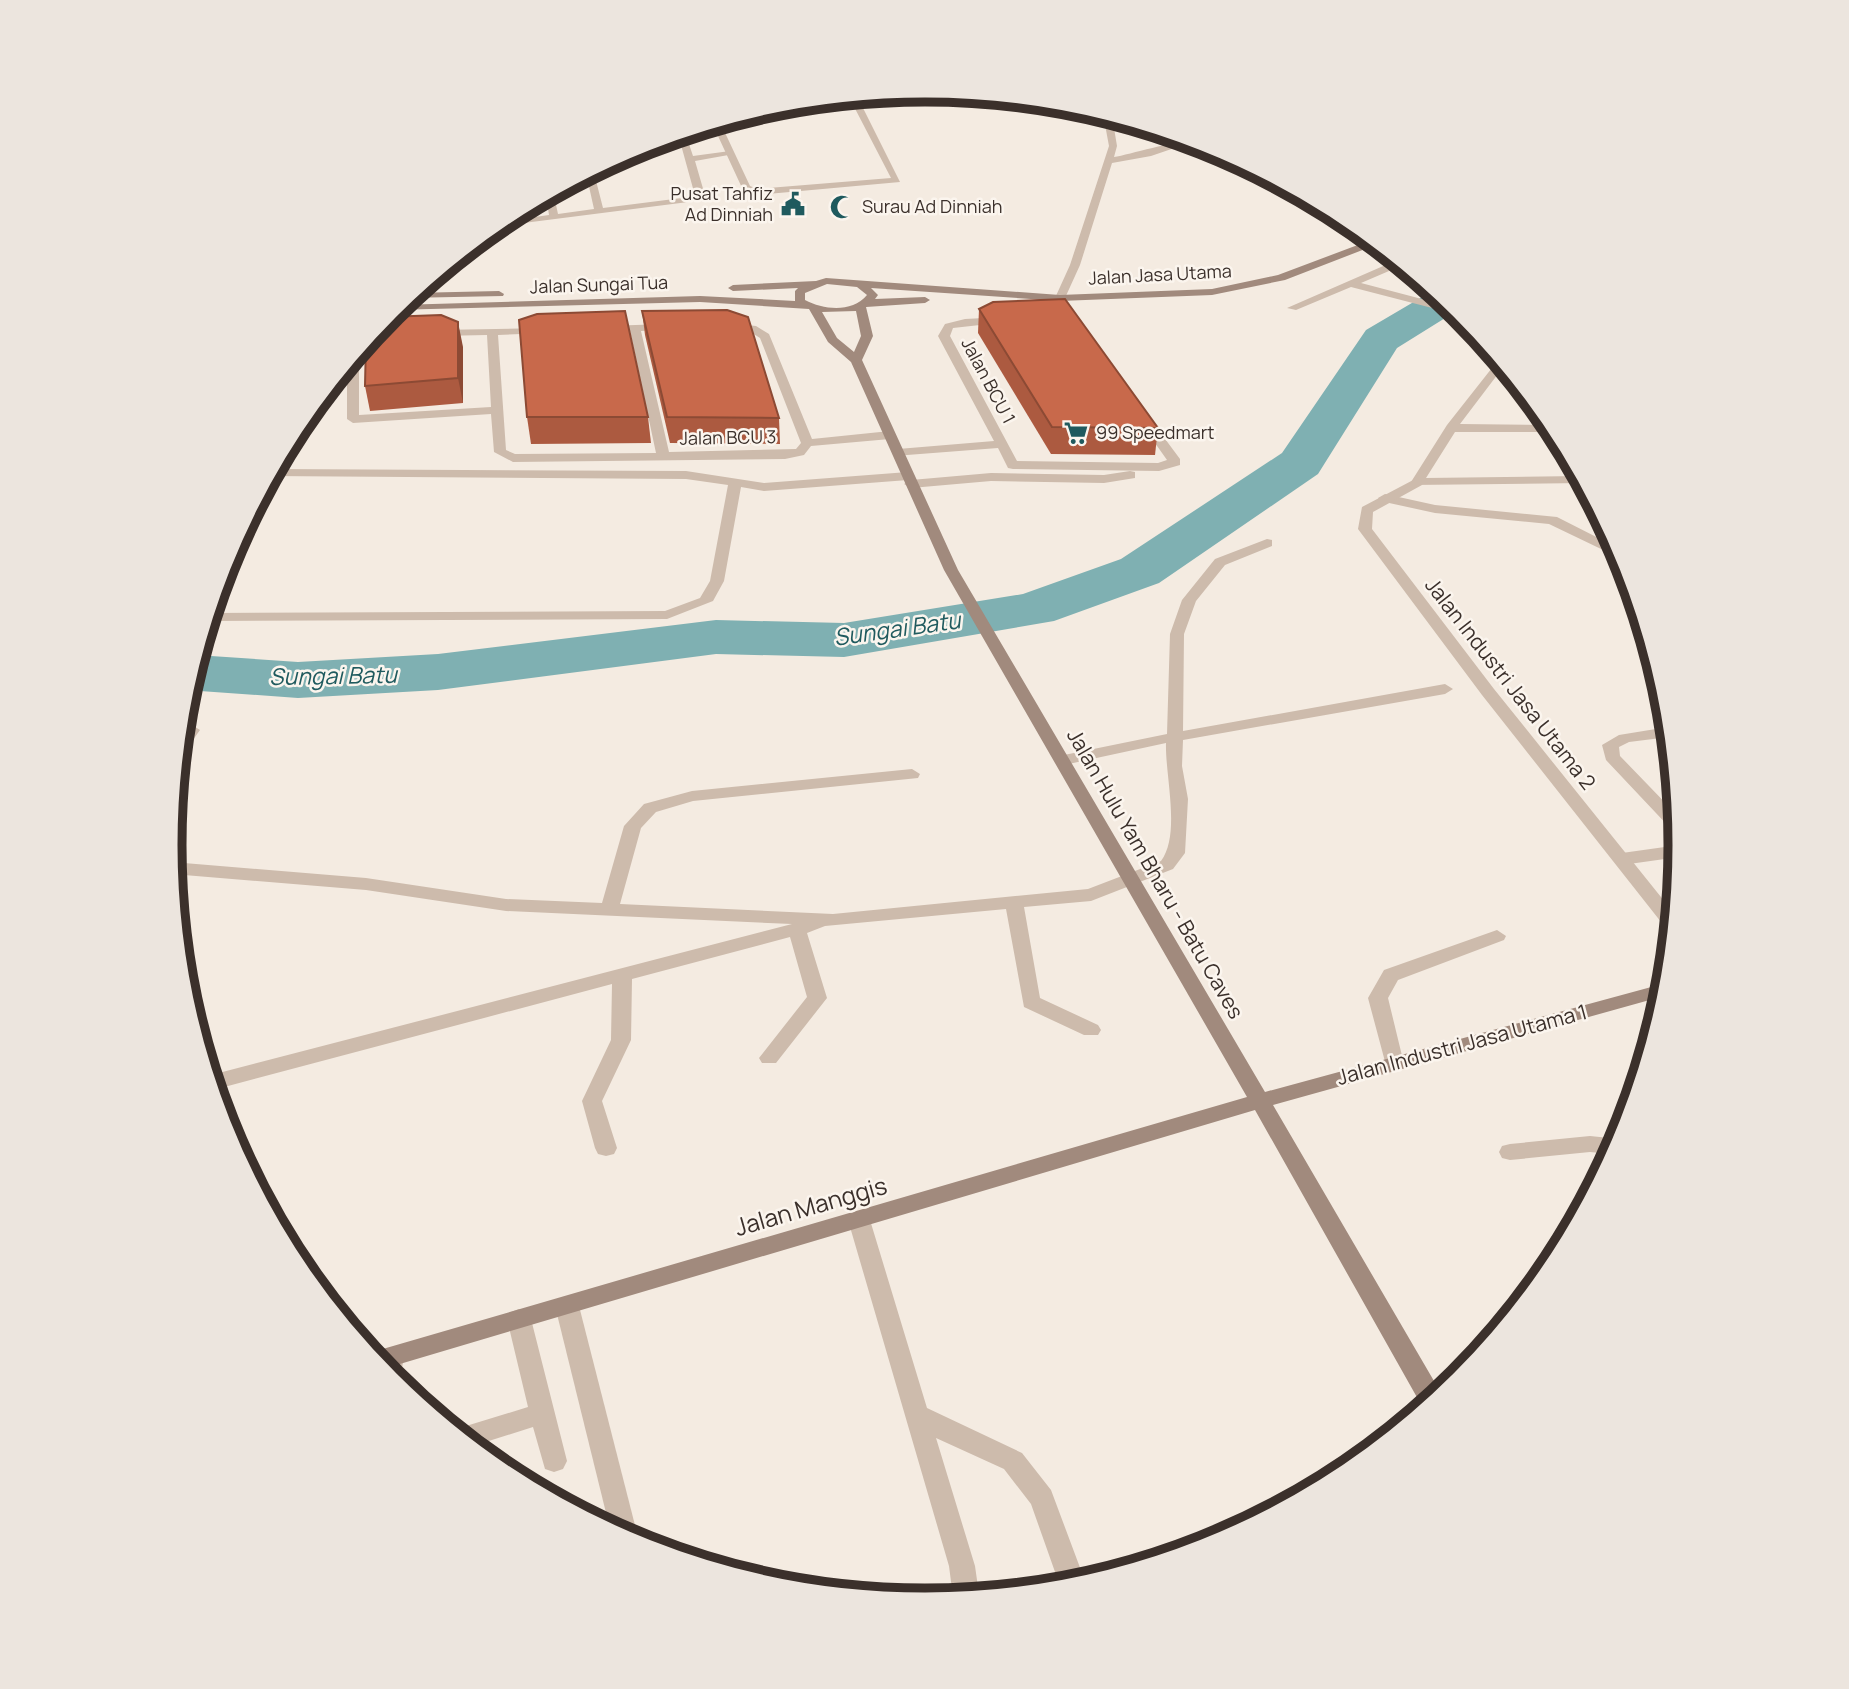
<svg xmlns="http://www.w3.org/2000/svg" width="1849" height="1689" font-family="Manrope,sans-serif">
<rect width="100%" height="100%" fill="#f4ebe1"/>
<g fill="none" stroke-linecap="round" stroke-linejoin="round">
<polygon fill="#7fb0b2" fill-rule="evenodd" points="1434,290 1458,310 1397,348 1318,474 1159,583 1054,621 844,657 716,654 438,690 298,698 186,690 196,655 298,662 438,654 716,620 844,623 1023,594 1121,559 1282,453 1366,330"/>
<g fill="#cdbbac" fill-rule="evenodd">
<path d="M1103,114L1112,116L1117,146L1114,157C1131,154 1184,138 1195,141L1151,156L1112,163L1080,265L1065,298L1074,316L1069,319L1064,316L1055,298L1070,265L1109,146Z"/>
<polygon points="685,132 693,156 730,151 734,154 695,161 704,192 696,201 492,227 499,222 549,215 546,195 553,191 558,214 594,209 586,173 593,169 603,208 690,197 694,192 678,134"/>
<polygon points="1397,260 1403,265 1361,283 1456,308 1463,316 1351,287 1296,310 1287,308"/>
<polygon points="1003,317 1008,320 1007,322 953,328 950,336 1017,461 1158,463 1167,460 1138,419 1144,415 1148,416 1180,459 1180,465 1159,471 1013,469 1008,468 998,448 894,456 894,450 898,449 994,441 938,336 945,324 965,319"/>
<polygon points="728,323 756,326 769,334 812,439 890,431 896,435 890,439 811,446 804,455 785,459 513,462 494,452 491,414 353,423 347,419 347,363 355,353 359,356 359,415 491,407 487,335 438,336 432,333 438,330 543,328 549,331 547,333 498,335 506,450 515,454 656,453 630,331 606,332 600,329 606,326 665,324 669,325 669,329 641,331 669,452 796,449 801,443 760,338 749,331 724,328 724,324"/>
<polygon points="1499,359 1504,366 1460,424 1553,425 1556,432 1455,432 1426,478 1580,476 1584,483 1412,485 1411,482 1447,425"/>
<polygon points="273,469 686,471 764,483 908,472 914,476 908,480 764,491 741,487 724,581 713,601 667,619 207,621 209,613 665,611 700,598 710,581 728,485 686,479 269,476"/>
<polygon points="1130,471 1135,472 1135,478 1104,483 991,481 911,488 904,484 911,480 991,473 1104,475"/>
<polygon points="1385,494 1435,505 1557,517 1618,548 1624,560 1549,524 1435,513 1380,501 1378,498"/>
<path d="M1267,539L1272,540V546L1225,565L1196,601L1184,634L1183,731L1445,684L1453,689L1445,694L1183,740L1182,766L1188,799L1185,853L1173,869L1091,901L1024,907L1040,998L1098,1025L1101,1030L1098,1035H1084L1024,1007L1006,909L825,926L807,933L827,998L776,1063H762L759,1058L807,997L790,937L632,979L631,1040L602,1101L617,1148L614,1154L606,1156L598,1154L595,1148L582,1101L611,1040L612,984L213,1090L211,1075L792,924L506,911L366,890L172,874V862L366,878L506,899L602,903L624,826L644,804L692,791L912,769L920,774L918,778L693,801L656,812L641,828L620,904L833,914L1088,889L1161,861C1181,834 1165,776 1166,743L1064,765L1056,760L1064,755L1167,734L1170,634L1182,600L1215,559Z"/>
<path d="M192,725L200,730L185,751L178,753C179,741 179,728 192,725Z"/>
<polygon points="1668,727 1669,737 1629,742 1619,747 1620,756 1677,815 1678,831 1672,830 1606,760 1602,745 1619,735"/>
<polygon points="1679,845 1679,857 1622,865 1613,859 1622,853"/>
<polygon points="1497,930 1506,936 1504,940 1398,980 1388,998 1404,1064 1401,1069 1387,1069 1368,998 1384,970"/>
<polygon points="1590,1136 1619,1139 1611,1154 1590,1152 1510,1160 1502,1158 1499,1152 1502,1146 1510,1144"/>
<polygon points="859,1211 867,1214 870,1220 927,1408 1022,1453 1051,1490 1085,1581 1060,1586 1031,1504 1004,1469 936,1438 975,1566 979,1594 953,1597 949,1566 848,1220 851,1214"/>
<polygon points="567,1296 575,1299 579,1306 638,1537 636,1542 610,1529 555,1306 559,1299"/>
<polygon points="519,1309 527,1312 531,1319 567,1461 563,1469 554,1472 545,1469 533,1427 473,1446 453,1430 528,1407 507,1319 511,1312"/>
<polygon points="392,1347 400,1350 404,1357 399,1385 379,1365 384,1350"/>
</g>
<g fill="#cdbbac" fill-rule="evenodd">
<polygon points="857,96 900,182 756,195 743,190 712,123 720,122 750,186 757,189 891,178 849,97"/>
<polygon points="1417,478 1423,482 1422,485 1373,512 1372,529 1494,689 1673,912 1671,929 1665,927 1482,695 1358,529 1362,507"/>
</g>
<g fill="#a18a7d" fill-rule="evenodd">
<path d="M1371,240L1378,244L1285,280L1212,295L1060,301L871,288L878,295L875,299L925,297L930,300L925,303L866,307L873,336L862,360L958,570L1265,1092L1666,983L1664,996L1273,1105L1441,1393L1423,1408L1255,1110L383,1369L369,1353L1247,1097L944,570L851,362L828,342L809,309L700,302L391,310L398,305L700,296L795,301V291L798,288L733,291L728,288L733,285L816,281L826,278L1060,295L1212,289L1278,275ZM827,284L857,287L867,295C852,313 824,310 805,300V293ZM856,311L861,336L854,352L837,338L822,312Z"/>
<polygon points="499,291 504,294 503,296 405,298 412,293"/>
</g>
</g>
<g fill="#ac5a40">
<polygon points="979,309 1158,428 1155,455 1051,454 978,333"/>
<polygon points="642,311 779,418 780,444 670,443 645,335"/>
<polygon points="463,347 463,403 370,411 365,386"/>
<polygon points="527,417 648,417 651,443 531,444"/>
</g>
<polygon fill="#8c4a34" points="458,322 463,347 463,403 458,378"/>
<g fill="#c8694b" stroke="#8c4a34" stroke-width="2">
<polygon points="1065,299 1158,428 1052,427 979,309 993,302"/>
<polygon points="727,310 748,317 779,418 667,417 642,311"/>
<polygon points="625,311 648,417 527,417 519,320 537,314"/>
<polygon points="441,315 458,322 458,378 365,386 366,341 386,317"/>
</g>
<defs>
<g id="civic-bare" transform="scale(1.89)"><path d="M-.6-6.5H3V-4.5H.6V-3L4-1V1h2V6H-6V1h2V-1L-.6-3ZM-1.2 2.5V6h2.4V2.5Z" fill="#1f5a5e" stroke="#fbf5ee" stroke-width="2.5" paint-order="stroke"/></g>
<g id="mosque-bare" transform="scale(1.89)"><path d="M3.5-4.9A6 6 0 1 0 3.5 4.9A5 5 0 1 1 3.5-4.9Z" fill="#1f5a5e" stroke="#fbf5ee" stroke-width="2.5" paint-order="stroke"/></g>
<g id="supermarket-bare" transform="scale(1.89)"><path d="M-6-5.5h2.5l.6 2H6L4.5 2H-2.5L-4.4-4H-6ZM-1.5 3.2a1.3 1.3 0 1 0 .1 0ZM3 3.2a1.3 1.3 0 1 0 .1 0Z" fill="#1f5a5e" stroke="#fbf5ee" stroke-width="2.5" paint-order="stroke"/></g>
</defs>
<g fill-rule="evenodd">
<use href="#civic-bare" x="793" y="204"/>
<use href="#mosque-bare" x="842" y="207"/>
<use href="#supermarket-bare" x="1076" y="433"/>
</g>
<g text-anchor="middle" stroke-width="5" stroke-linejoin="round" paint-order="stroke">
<g font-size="18" fill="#3b302b" stroke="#fbf5ee" text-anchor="start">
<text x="773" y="200" text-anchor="end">Pusat Tahfiz<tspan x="773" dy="21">Ad Dinniah</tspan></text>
<text x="862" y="213">Surau Ad Dinniah</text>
<text x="1096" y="439">99 Speedmart</text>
</g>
<g font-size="18" fill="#3b302b" stroke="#fbf5ee">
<text transform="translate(1160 275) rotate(-3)" y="6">Jalan Jasa Utama</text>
<text transform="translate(599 285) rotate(-2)" y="6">Jalan Sungai Tua</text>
<text transform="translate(988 381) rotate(62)" y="6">Jalan BCU 1</text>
<text transform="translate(728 438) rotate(-1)" y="6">Jalan BCU 3</text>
</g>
<g font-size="21" fill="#3b302b" stroke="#fbf5ee">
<text transform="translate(1510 684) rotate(52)" y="7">Jalan Industri Jasa Utama 2</text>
<text transform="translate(1155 874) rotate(60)" y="7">Jalan Hulu Yam Bharu - Batu Caves</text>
<text transform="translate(1462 1045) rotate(-15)" y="7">Jalan Industri Jasa Utama 1</text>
</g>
<g font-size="23" font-style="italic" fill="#1f5a5e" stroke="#fbf5ee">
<text transform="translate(897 629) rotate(-8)" y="8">Sungai Batu</text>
<text transform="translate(333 676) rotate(-1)" y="8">Sungai Batu</text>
</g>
<g font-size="24" fill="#3b302b" stroke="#fbf5ee">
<text transform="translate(811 1207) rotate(-16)" y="8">Jalan Manggis</text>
</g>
</g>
<path d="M0 0H1849V1689H0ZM182 845a743 743 0 1 1 1486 0a743 743 0 1 1-1486 0Z" fill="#ece5de" fill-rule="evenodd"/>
<path fill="none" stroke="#3b302b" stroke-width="9" d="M182 845a743 743 0 1 1 1486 0a743 743 0 1 1-1486 0Z"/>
</svg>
